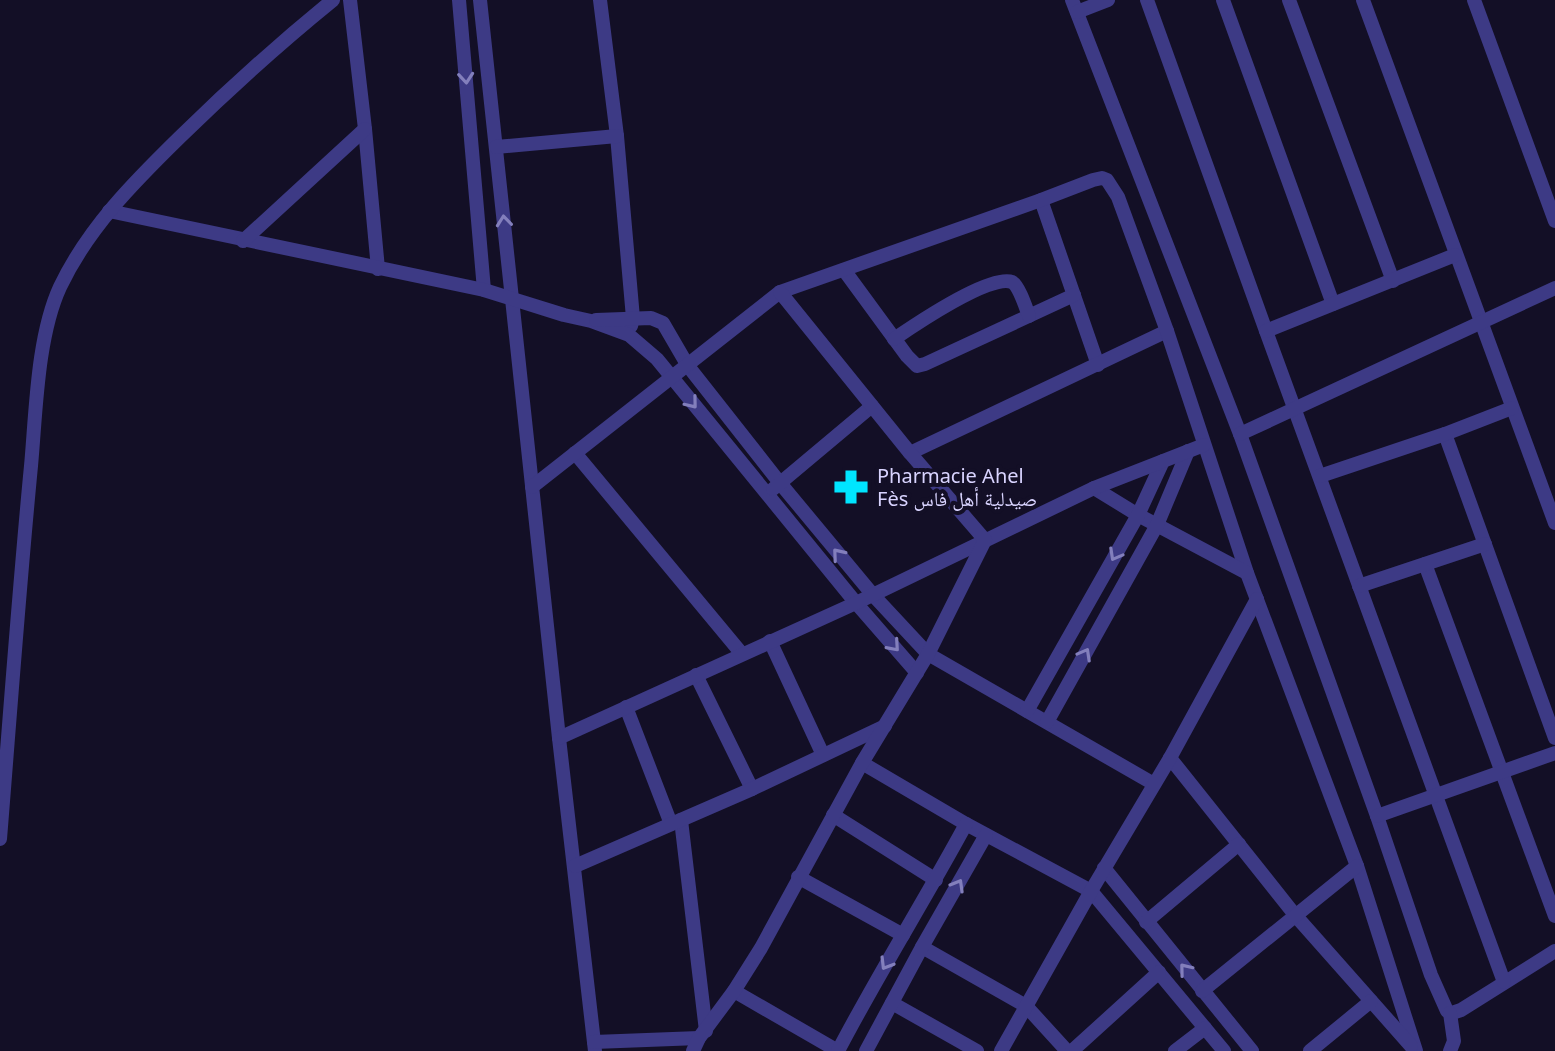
<svg xmlns="http://www.w3.org/2000/svg" width="1555" height="1051" font-family="'Noto Sans','Noto Naskh Arabic',sans-serif">
<rect width="100%" height="100%" fill="#130f26"/>
<g fill="none" stroke-linecap="round" stroke-linejoin="round">
<g stroke="#3d3a85" stroke-width="14">
<polyline points="350,0 365,129 378,269"/>
<polyline points="459,0 484,290"/>
<polyline points="480,0 559,738 595,1051"/>
<polyline points="600,0 617,136 633,318 631,326"/>
<polyline points="1072,0 1240,434 1377,816 1431,975 1447,1011 1452,1013 1461,1010 1555,951"/>
<polyline points="1147,0 1266,331 1504,982"/>
<polyline points="1223,0 1333,304"/>
<polyline points="1289,0 1393,281"/>
<polyline points="1363,0 1555,523"/>
<polyline points="1474,0 1555,221"/>
<polyline points="1077,12 1108,0"/>
<polyline points="496,147 617,136"/>
<polyline points="1041,200 1098,365"/>
<polyline points="109,211 484,290 564,315 591,321 629,335 657,359 856,603 917,673"/>
<polyline points="243,241 365,129"/>
<polyline points="844,270 907,356 917,366 925,364 1074,295"/>
<polyline points="596,320 651,318 663,323 688,366 780,483 873,595 928,654 1154,784"/>
<polyline points="1266,331 1455,255"/>
<path d="M894,339C913,326 991,273 1012,282C1019,286 1026,308 1029,316"/>
<polyline points="1240,434 1555,288"/>
<polyline points="1445,434 1555,738"/>
<polyline points="575,453 742,654"/>
<polyline points="910,453 1167,331"/>
<polyline points="1320,476 1445,434 1512,408"/>
<polyline points="532,487 780,292 1041,200 1093,180 1102,178 1107,180 1118,197 1167,331 1247,573 1357,866 1416,1051"/>
<polyline points="1094,488 1138,515 1247,573"/>
<polyline points="773,489 872,406"/>
<polyline points="1425,564 1555,916"/>
<polyline points="1359,586 1485,544"/>
<polyline points="770,641 823,755"/>
<polyline points="696,675 752,789"/>
<polyline points="626,707 671,824"/>
<polyline points="1027,711 1138,515 1163,461"/>
<polyline points="1047,722 1157,525 1188,451"/>
<polyline points="559,738 856,603 1094,488 1204,445"/>
<polyline points="1170,758 1295,915 1411,1046"/>
<polyline points="862,763 966,824 1091,891 1224,1051"/>
<polyline points="833,815 936,880"/>
<polyline points="1377,816 1555,753"/>
<polyline points="681,820 706,1031"/>
<path d="M0,839C10,715 19,590 31,466C36,412 37,337 60,287C88,228 134,182 180,137C229,89 280,43 333,0"/>
<polyline points="575,866 752,789 885,726"/>
<polyline points="1104,868 1252,1051"/>
<polyline points="798,877 903,935"/>
<polyline points="1146,922 1239,844"/>
<polyline points="922,947 1026,1006 1067,1051"/>
<polyline points="734,991 838,1051"/>
<polyline points="1202,991 1357,866"/>
<polyline points="892,1003 977,1051"/>
<polyline points="594,1042 699,1038"/>
<polyline points="693,1051 699,1038 734,991 761,948 862,763 928,654 985,540 910,453 780,292"/>
<path d="M838,1051C878,974 925,900 966,824"/>
<polyline points="866,1051 922,947 986,835"/>
<polyline points="1001,1051 1091,891 1170,758 1257,599"/>
<polyline points="1072,1051 1159,972"/>
<polyline points="1175,1051 1205,1028"/>
<polyline points="1310,1051 1371,1001"/>
<polyline points="1450,1051 1454,1041 1450,1013"/>
</g>
</g>
<defs><path id="oneway-chevron" d="M-2-3.5L2.5 0L-2 3.5" fill="none" stroke-width="1.6" stroke-linecap="round" stroke-linejoin="round" transform="scale(2)"/></defs>
<g stroke="#837fbc">
<use href="#oneway-chevron" transform="translate(466 78) rotate(85)"/>
<use href="#oneway-chevron" transform="translate(504 221) rotate(-96)"/>
<use href="#oneway-chevron" transform="translate(692 403) rotate(51)"/>
<use href="#oneway-chevron" transform="translate(838 554) rotate(-130)"/>
<use href="#oneway-chevron" transform="translate(1115 555) rotate(119)"/>
<use href="#oneway-chevron" transform="translate(894 646) rotate(49)"/>
<use href="#oneway-chevron" transform="translate(1085 654) rotate(-61)"/>
<use href="#oneway-chevron" transform="translate(958 885) rotate(-60)"/>
<use href="#oneway-chevron" transform="translate(886 964) rotate(121)"/>
<use href="#oneway-chevron" transform="translate(1185 969) rotate(-129)"/>
</g>
<defs>
<g id="pharmacy-bare" transform="scale(2.76)"><path d="M-2-6h4v4h4v4h-4v4h-4v-4h-4v-4h4Z" fill="#00e5ff" stroke="#130f26" stroke-width="2.5" paint-order="stroke"/></g>
</defs>
<g fill-rule="evenodd">
<use href="#pharmacy-bare" x="851" y="487"/>
</g>
<g text-anchor="middle" stroke-width="8" stroke-linejoin="round" paint-order="stroke">
<g font-size="20" fill="#d9d4ff" stroke="#130f26" text-anchor="start">
<text x="877" y="483">Pharmacie Ahel<tspan x="877" dy="23">Fès صيدلية أهل فاس</tspan></text>
</g>
</g>
</svg>
